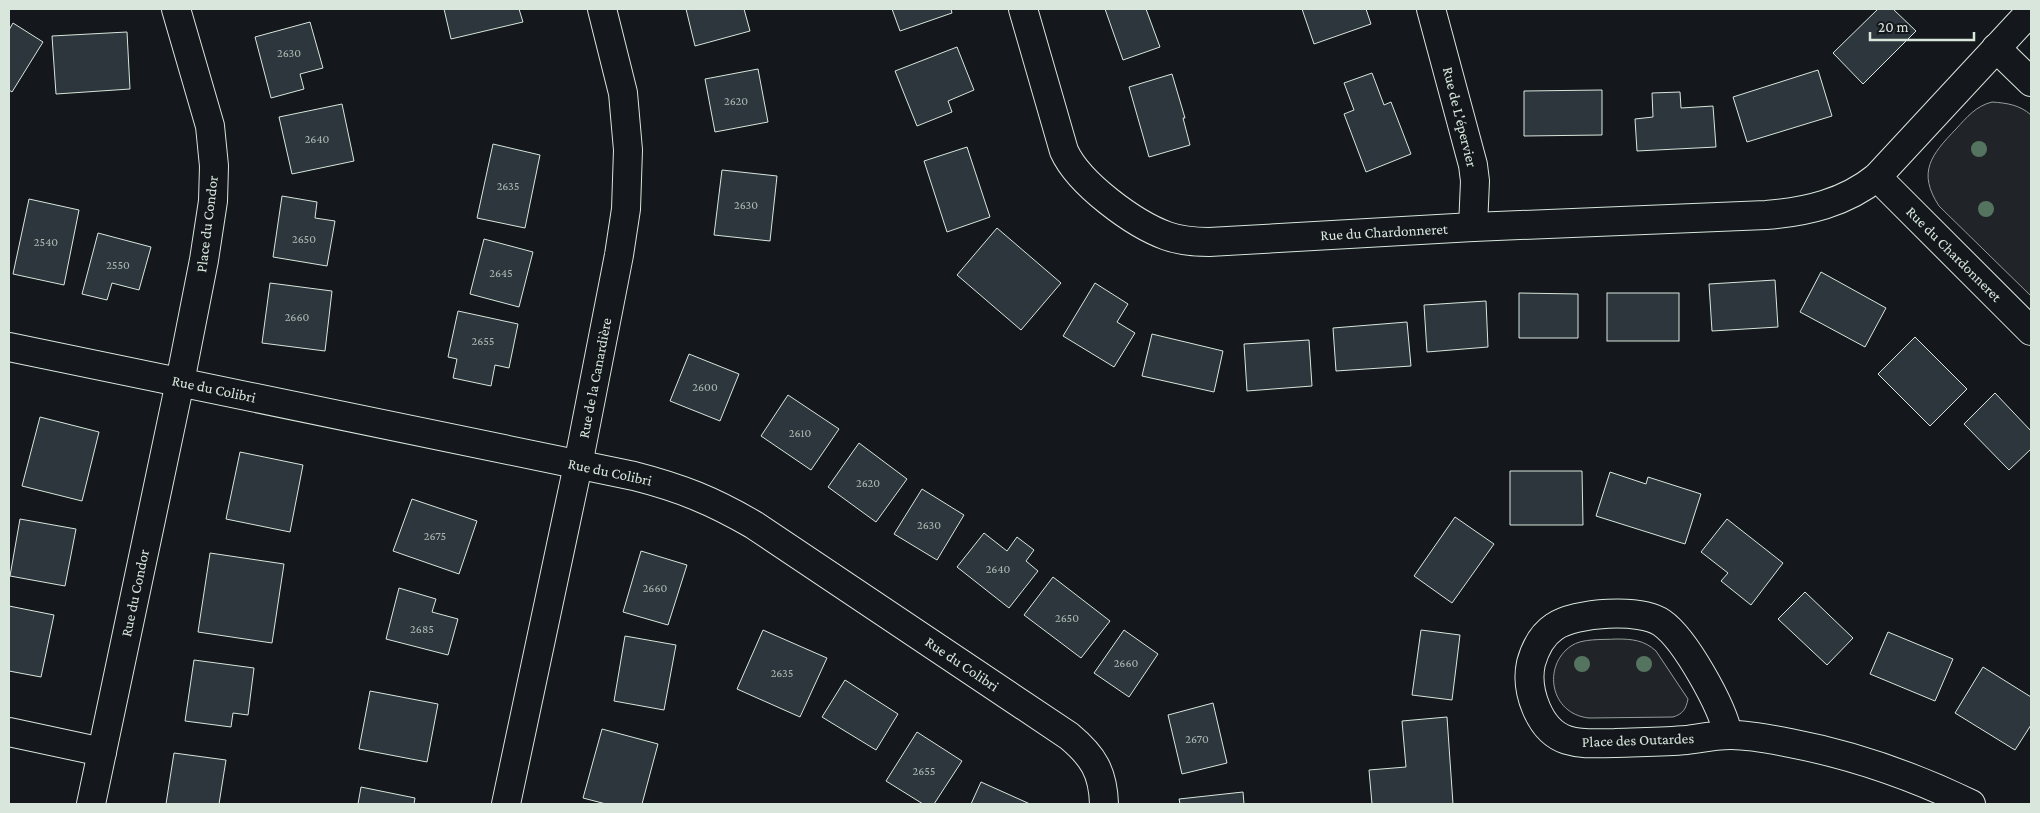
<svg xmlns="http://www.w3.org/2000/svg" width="2040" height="813" font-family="'Crimson Pro',serif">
<rect width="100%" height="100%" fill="#14181c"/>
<g fill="#202428" stroke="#939e99">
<path d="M1992,102C2007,103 2020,105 2031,115V296L1939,206C1917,172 1931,155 1956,129C1967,117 1976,106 1992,102Z"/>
<path d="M1616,639C1632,639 1644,640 1656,651L1688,699C1686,709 1683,714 1673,717L1589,718C1550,714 1542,666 1571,646C1582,638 1603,640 1616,639Z"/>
</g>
<g fill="#2c363c" stroke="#d8e6dc">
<polygon points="444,9 519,9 523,22 451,39"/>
<polygon points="686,9 744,9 750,31 695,46"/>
<polygon points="892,9 951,9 952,13 900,31"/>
<polygon points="1105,9 1146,9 1160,47 1123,60"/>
<polygon points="1302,9 1366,9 1371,24 1314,44"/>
<polygon points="1878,9 1893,9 1916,31 1863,84 1833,53"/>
<polygon points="310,22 323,68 300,74 304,89 271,98 255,37"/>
<polygon points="13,23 43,42 12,92 9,90 9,30"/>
<polygon points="127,32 130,89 56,94 52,36"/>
<polygon points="957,47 974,90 948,101 952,112 917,126 895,71"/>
<polygon points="758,69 768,122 715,132 705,79"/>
<polygon points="1818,70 1832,116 1747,142 1733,97"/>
<polygon points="1372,73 1384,105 1391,102 1411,154 1366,172 1344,114 1354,110 1344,83"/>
<polygon points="1172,74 1185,118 1183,118 1190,145 1149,157 1129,87"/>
<polygon points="1602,90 1602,135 1524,136 1524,91"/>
<polygon points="1680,92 1681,108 1713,106 1716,147 1637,151 1635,119 1653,117 1652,93"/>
<polygon points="342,104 354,161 292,174 279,117"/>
<polygon points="493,144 540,155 525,228 477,218"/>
<polygon points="967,147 990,217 947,232 924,161"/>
<polygon points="722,170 777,176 770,241 714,235"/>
<polygon points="282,196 317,202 315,218 335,221 327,266 273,257"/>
<polygon points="29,199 79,210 64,285 13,274"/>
<polygon points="997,228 1061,283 1021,330 957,275"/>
<polygon points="98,233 151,247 139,290 112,283 107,300 82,294"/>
<polygon points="484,239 533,252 519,307 470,294"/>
<polygon points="1821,272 1886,308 1865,347 1800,312"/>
<polygon points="1775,280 1778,327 1712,331 1709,284"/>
<polygon points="270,283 332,291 325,351 262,343"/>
<polygon points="1095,283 1128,304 1117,322 1135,333 1114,367 1063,336"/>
<polygon points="1519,293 1578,294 1578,338 1519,338"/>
<rect x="1607" y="293" width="72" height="48"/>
<polygon points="1486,301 1488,347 1427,352 1424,305"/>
<polygon points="458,311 518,324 509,368 495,365 491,386 453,378 457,359 448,357"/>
<polygon points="1407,322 1411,366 1336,371 1333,328"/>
<polygon points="1152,334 1223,351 1214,392 1142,376"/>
<polygon points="1915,337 1967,389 1930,426 1878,374"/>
<polygon points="1309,340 1312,386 1247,391 1244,344"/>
<polygon points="689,354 739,374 720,421 670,401"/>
<polygon points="1995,393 2031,431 2031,449 2009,470 1964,424"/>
<polygon points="788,395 839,429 811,470 761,436"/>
<polygon points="40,417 99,432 82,501 22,486"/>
<polygon points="859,443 907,479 876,522 828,487"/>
<polygon points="240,452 303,465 290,532 226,519"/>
<polygon points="1510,471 1582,471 1583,525 1510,525"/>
<polygon points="1610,472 1646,484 1648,477 1701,494 1685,544 1596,516"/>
<polygon points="922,489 964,515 937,560 894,534"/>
<polygon points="412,499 477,521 459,574 393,551"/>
<polygon points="1455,517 1494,544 1452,603 1414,576"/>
<polygon points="20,519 76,529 65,586 10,576"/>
<polygon points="1727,519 1783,563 1751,605 1721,581 1728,573 1701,552"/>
<polygon points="984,533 1007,551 1017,537 1034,550 1026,561 1038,571 1009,608 957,567"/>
<polygon points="641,551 687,565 668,625 623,612"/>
<polygon points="210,553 284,564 272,643 198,632"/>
<polygon points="1053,577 1110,621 1081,658 1024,615"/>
<polygon points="399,588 436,599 432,612 458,619 448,655 386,639"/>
<polygon points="1805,592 1853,638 1827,665 1778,619"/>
<polygon points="9,606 54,615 41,677 9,671"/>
<polygon points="763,630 827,658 800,717 737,689"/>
<polygon points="1124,630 1158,654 1129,697 1094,673"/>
<polygon points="1421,630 1460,635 1452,700 1412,695"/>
<polygon points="1888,632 1953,659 1935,701 1870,674"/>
<polygon points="625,636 676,645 664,710 614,701"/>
<polygon points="194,660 254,668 248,715 233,713 231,727 185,721"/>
<polygon points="1983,667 2031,697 2031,725 2015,750 1955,713"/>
<polygon points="845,680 898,714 876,750 822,717"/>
<polygon points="370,691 438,704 427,762 359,749"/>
<polygon points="1213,703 1227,763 1182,774 1168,715"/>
<polygon points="1447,717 1453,804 1372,804 1369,770 1406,767 1402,721"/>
<polygon points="602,729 658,744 642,804 606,804 583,798"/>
<polygon points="917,732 962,761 934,804 923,804 886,781"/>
<polygon points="174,753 226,760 219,804 166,804"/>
<polygon points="981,782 1030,804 971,804"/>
<polygon points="361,787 415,798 414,804 358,804"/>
<polygon points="1243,792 1244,804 1180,804 1179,799"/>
</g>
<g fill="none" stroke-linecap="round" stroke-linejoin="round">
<g stroke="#d8e6dc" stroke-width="30">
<g id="minor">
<path d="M1023,9L1064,151C1079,184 1134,224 1167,236C1181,241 1195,242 1209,242L1473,227L1766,215C1806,212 1845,203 1877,177L2031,11"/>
<polyline points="1431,9 1473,165 1475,181 1473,227"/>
<polyline points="1996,48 2031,82"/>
<polyline points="1877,177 2031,331"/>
<path d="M9,347L634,476C681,488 713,501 754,525L1069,736C1093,756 1103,772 1104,804"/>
<polyline points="9,732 102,752"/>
<path d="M1728,735C1723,707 1685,639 1662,623C1641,608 1575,612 1554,627C1542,635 1535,649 1531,663C1525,690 1539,731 1567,740C1583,745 1599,743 1615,743C1639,742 1663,742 1687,740C1701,738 1716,735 1731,735C1751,735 1770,739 1790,743C1853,755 1913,776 1971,804"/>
<polyline points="91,804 180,382 204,260 213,201 214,166 210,126 176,9"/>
<polyline points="506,804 578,465 619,255 626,209 628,150 623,93 602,9"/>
</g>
</g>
<use href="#minor" stroke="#14181c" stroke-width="28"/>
</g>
<g fill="#55745f">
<circle cx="1979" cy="149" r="8"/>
<circle cx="1986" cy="209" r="8"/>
<circle cx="1582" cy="664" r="8"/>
<circle cx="1644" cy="664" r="8"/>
</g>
<g text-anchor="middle" stroke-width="4" stroke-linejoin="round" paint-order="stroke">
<g font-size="12" fill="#adbab4">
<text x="289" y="57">2630</text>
<text x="736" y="105">2620</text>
<text x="317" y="143">2640</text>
<text x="508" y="190">2635</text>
<text x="746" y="209">2630</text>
<text x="304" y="243">2650</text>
<text x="46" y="246">2540</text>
<text x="118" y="269">2550</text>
<text x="501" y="277">2645</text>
<text x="297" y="321">2660</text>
<text x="483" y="345">2655</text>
<text x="705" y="391">2600</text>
<text x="800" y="437">2610</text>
<text x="868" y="487">2620</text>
<text x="929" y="529">2630</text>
<text x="435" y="540">2675</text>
<text x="998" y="573">2640</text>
<text x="655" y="592">2660</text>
<text x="1067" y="622">2650</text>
<text x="422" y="633">2685</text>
<text x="1126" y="667">2660</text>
<text x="782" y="677">2635</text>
<text x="1197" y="743">2670</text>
<text x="924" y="775">2655</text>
</g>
<g font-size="15" fill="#d8e6dc" stroke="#14181c">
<text transform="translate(1460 117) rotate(76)" y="5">Rue de L'épervier</text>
<text transform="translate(207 224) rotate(-83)" y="5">Place du Condor</text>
<text transform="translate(1384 232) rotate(-3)" y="5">Rue du Chardonneret</text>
<text transform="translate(1954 254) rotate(45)" y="5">Rue du Chardonneret</text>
<text transform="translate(595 378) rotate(-79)" y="5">Rue de la Canardière</text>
<text transform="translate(214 389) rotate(12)" y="5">Rue du Colibri</text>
<text transform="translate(610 472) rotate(12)" y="5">Rue du Colibri</text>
<text transform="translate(135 593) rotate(-78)" y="5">Rue du Condor</text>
<text transform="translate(962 664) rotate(34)" y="5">Rue du Colibri</text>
<text transform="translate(1638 740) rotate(-2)" y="5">Place des Outardes</text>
</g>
</g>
<rect width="2040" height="813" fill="none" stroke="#d8e6dc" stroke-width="20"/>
<path d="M1870 32v8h104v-8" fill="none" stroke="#d8e6dc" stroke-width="2.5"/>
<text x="1878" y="32" font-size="15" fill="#d8e6dc" stroke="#14181c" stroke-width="4" paint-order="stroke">20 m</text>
</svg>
